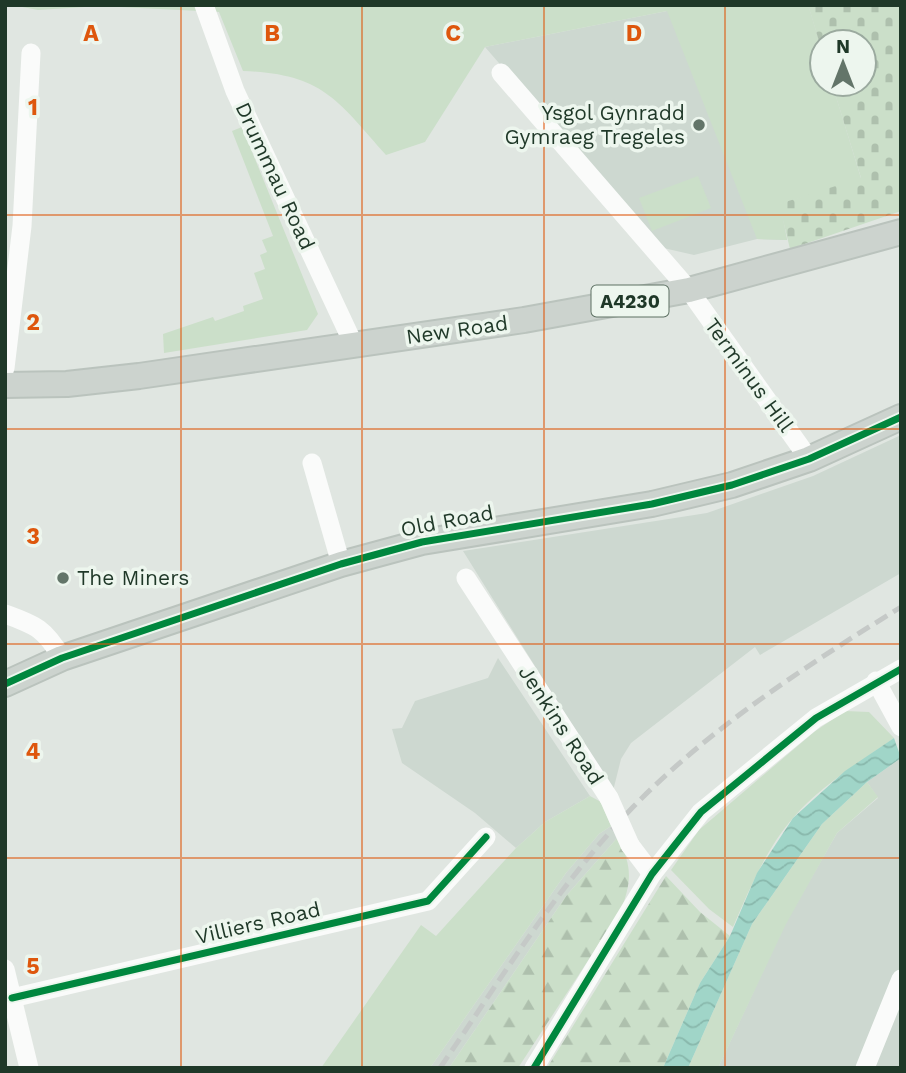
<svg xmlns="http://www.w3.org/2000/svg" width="906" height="1073" font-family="'Work Sans',sans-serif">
<defs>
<pattern id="forest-firs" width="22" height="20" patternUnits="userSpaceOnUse" patternTransform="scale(1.75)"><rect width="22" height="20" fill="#cbdfc9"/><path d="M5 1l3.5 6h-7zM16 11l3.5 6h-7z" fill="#aec0ad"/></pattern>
<pattern id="cemetery-stones" width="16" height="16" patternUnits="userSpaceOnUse" patternTransform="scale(1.75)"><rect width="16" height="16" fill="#cbdfc9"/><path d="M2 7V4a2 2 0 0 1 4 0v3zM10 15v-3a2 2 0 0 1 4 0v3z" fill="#aec0ad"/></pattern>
<pattern id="water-waves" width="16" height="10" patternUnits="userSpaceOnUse" patternTransform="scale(1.75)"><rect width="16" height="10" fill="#a0d5c8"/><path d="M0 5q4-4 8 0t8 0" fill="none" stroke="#89b8ac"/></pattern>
</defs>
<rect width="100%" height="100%" fill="#e0e6e1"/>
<g fill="#cdd8d0">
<polygon points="808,5 822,51 822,84 832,84 861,179 780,204 787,240 757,239 694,255 659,247 485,47 667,11"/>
<polygon points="901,435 901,573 760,655 755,647 631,743 621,759 613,791 463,551 707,513 813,476"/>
<polygon points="498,658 590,796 545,822 516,848 475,813 402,763 392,729 402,728 415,701 488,678"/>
<polygon points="901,758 901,1068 718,1068 785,924 837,833 878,798 867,782"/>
<polygon points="611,826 618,837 566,896 449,1068 430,1068 566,873 599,834"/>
</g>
<g fill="#cbdfc9">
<path d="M12,5H808L822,51V84H832L861,179L780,204L787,240L757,239L667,11L485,47L425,142L386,155C337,100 323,74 243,71L219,12L100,6L38,10Z"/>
<polygon points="242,127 318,314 307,330 164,353 163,334 213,317 215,321 244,311 243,306 263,299 254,273 265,269 260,255 267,252 262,240 273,236 232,131"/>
<polygon points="698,176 711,208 652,231 639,198"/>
<path d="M845,711L869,712L894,738C860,762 820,786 793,818C766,849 749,890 733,927L709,909L671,870L699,830L814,732Z"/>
<polygon points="867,782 878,797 837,833 786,924 718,1068 688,1068 752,924 822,824"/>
<polygon points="590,796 601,802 611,826 599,834 566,873 430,1068 321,1068 421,925 436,936 516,848 545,822"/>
</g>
<g fill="url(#forest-firs)">
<path d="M618,837C632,867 632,880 621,910L518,1068H449L566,896Z"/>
<polygon points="666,876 700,912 730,936 700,983 663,1068 547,1068"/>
</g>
<polygon fill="url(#cemetery-stones)" points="808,5 901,5 901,211 790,249 779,204 861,178 832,84 864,84 864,42 822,42 822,51"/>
<polygon fill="url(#water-waves)" points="894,738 901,758 867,782 822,824 752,924 688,1068 663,1068 700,983 730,936 757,873 793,818 845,771"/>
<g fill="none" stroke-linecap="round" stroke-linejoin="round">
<g stroke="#bac3bd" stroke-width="28">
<g id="major">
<polyline points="5,385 67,384 139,376 524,320 689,290 901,232"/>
<polyline points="5,684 62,658 341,564 422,542 652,504 732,485 809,459 901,417"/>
</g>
</g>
<g stroke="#fafbfa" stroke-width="19">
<polyline points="204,5 235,91 353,343"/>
<polyline points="501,73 689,290 809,459"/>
<polyline points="5,368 22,226 31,53"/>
<polyline points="312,463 341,564"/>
<polyline points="466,578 609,798"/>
<path d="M5,614C36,625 45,629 62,658"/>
<polyline points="876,681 901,727"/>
<polyline points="630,845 652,874"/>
<polyline points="5,969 29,1068"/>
<polyline points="12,998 428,901 486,837"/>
<polyline points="534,1068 652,874 701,812 816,718 901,669"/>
<polyline points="865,1068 901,979"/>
</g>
<use href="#major" stroke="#ccd3ce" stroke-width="24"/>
<path stroke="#c5c9c7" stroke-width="5" stroke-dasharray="14 7" stroke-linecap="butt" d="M440,1068C501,979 558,885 633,807C711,727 806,666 901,607"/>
<polyline stroke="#fafbfa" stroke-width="19" points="609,798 630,845"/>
<g stroke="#edf6ee" stroke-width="11">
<g id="cycleway">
<polyline points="5,684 62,658 341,564 422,542 652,504 732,485 809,459 901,417"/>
<polyline points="12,998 428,901 486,837"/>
<polyline points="534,1068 652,874 701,812 816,718 901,669"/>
</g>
</g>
<use href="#cycleway" stroke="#00873e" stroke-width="7"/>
</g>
<path fill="none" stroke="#de570d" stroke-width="2" stroke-opacity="0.55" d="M181,5V1068M362,5V1068M544,5V1068M725,5V1068M5,215H901M5,429H901M5,644H901M5,858H901"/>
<g fill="#637569" stroke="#edf6ee" stroke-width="2.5">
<circle cx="699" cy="125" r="7"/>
<circle cx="63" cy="578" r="7"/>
</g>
<g text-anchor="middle" stroke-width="7" stroke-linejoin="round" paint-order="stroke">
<rect fill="#edf6ee" stroke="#5d7163" stroke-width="2" x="591.5" y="285.5" width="77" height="31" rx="5"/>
<g font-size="19" font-weight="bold" fill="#1f3828">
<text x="630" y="308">A4230</text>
</g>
<g font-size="21" fill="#1f3828" stroke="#edf6ee" text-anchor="end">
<text x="685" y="120">Ysgol Gynradd<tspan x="685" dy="24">Gymraeg Tregeles</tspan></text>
<text x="77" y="585" text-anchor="start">The Miners</text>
</g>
<g font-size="21" fill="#1f3828" stroke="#edf6ee">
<text transform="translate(275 176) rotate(65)" y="7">Drummau Road</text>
<text transform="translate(457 330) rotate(-8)" y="7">New Road</text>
<text transform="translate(749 375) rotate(54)" y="7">Terminus Hill</text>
<text transform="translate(447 521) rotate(-11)" y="7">Old Road</text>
<text transform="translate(561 725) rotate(57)" y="7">Jenkins Road</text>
<text transform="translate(258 923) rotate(-13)" y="7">Villiers Road</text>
</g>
</g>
<g font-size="23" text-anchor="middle" font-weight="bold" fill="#de570d" stroke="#edf6ee" stroke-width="7" stroke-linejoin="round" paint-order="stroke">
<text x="91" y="41">A</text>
<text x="272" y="41">B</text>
<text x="453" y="41">C</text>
<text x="634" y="41">D</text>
<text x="33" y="115">1</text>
<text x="33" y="330">2</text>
<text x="33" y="544">3</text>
<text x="33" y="759">4</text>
<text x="33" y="974">5</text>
</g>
<rect width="906" height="1073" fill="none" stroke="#1f3828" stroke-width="14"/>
<g transform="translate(843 63)"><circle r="33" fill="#edf6ee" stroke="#9baa9f" stroke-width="2"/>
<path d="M0-5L12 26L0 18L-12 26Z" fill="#637569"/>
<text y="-10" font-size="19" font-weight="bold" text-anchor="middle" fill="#1f3828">N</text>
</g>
</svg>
